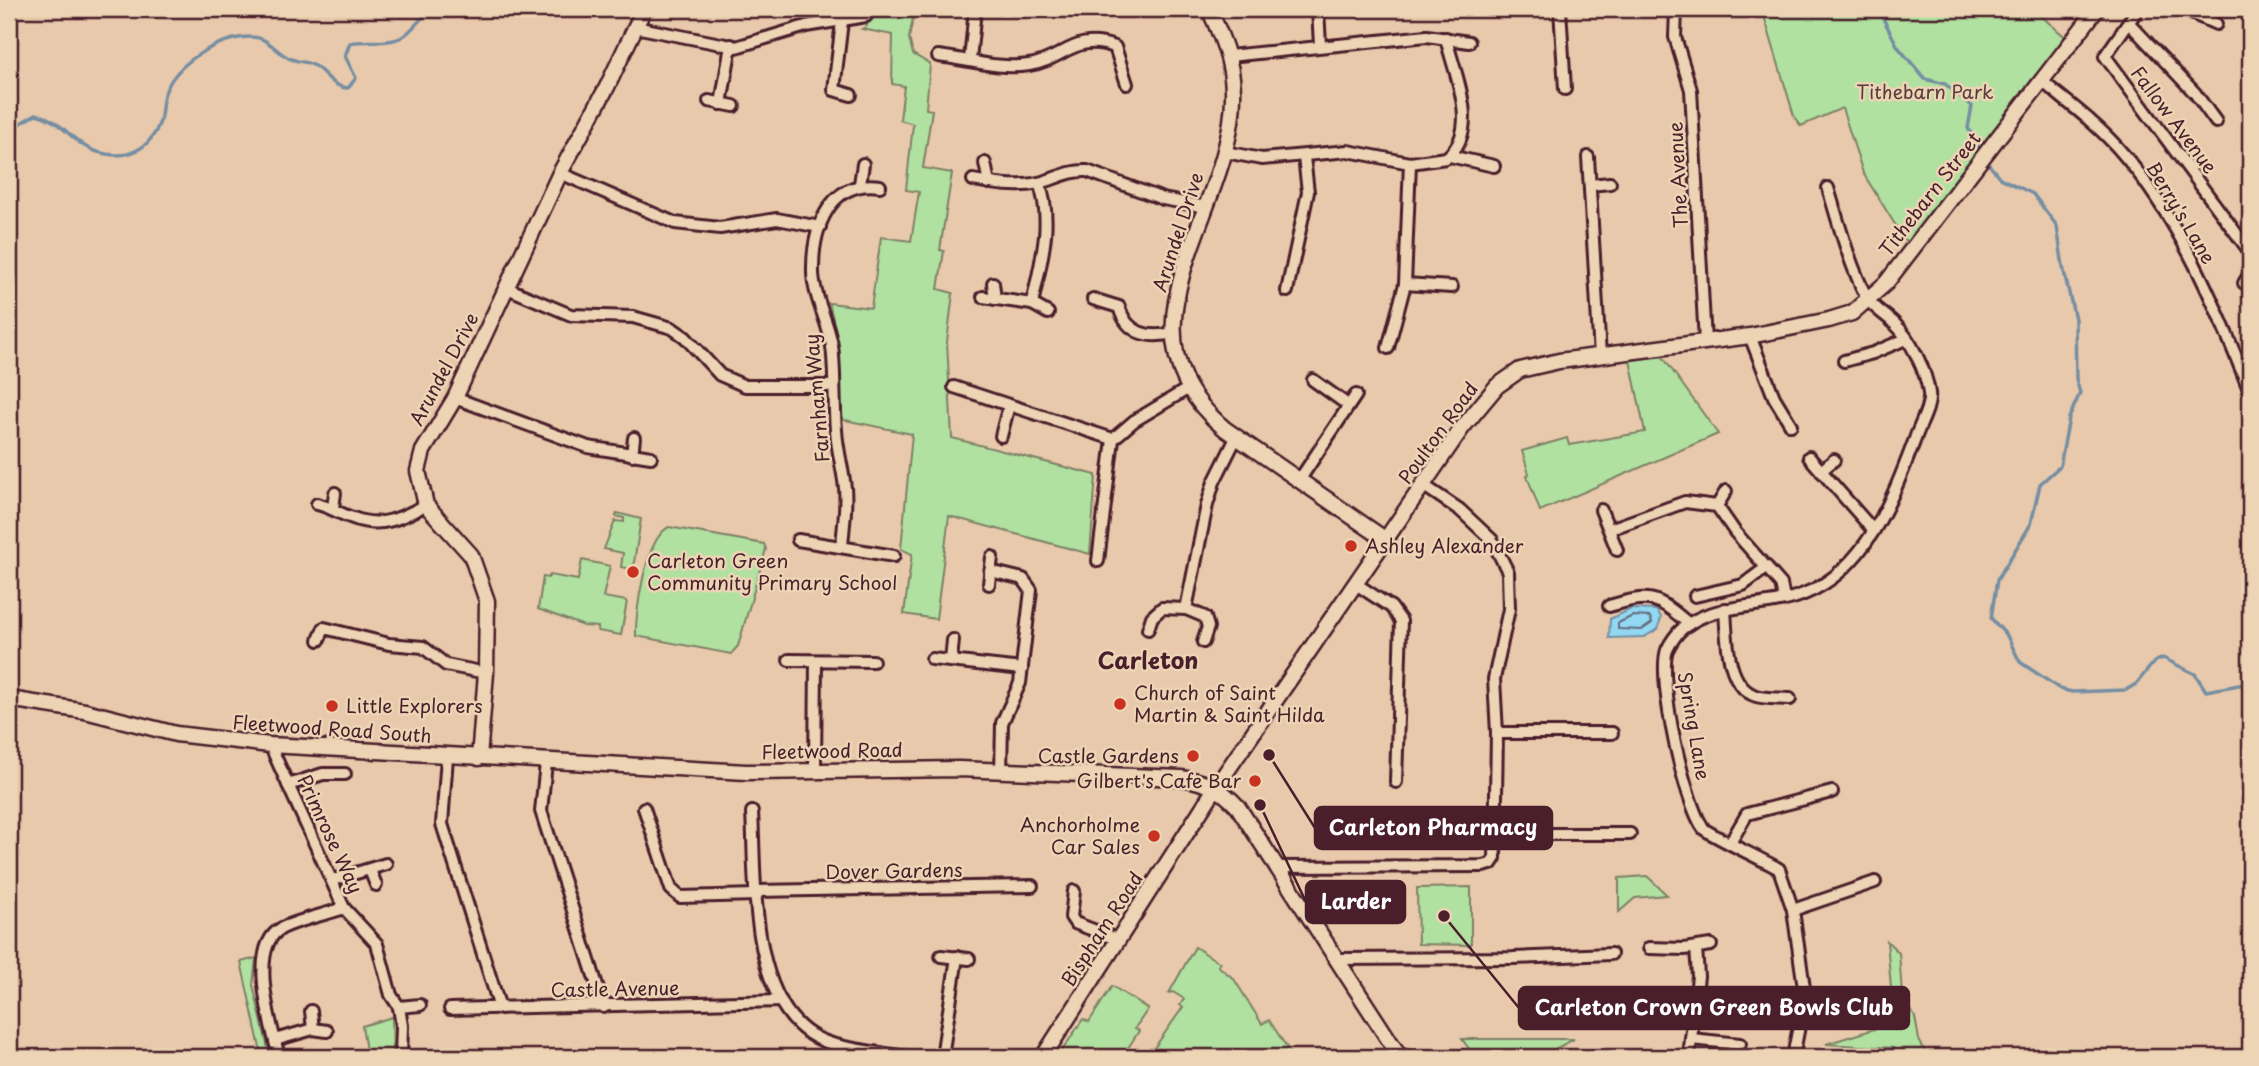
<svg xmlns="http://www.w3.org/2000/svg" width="2259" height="1066" font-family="'Playpen Sans',sans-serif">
<rect width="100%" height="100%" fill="#e8c9ab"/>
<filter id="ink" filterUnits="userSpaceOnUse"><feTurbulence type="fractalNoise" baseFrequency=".0143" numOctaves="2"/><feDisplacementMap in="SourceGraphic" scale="14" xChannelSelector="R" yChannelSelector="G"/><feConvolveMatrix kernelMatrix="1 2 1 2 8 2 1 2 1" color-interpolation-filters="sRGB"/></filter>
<g filter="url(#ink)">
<g fill="#b0e1a0" stroke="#7d8066" stroke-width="2">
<polygon points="915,9 909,38 913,54 930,64 926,109 932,110 923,168 952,173 940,250 944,251 938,289 953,293 947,342 952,438 1096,475 1090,554 949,516 936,619 904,614 912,554 901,549 912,434 840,419 836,331 829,303 871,308 881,237 911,241 919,192 906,190 913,124 900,120 904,86 892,84 893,35 862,29 867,26 869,10"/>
<polygon points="1762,9 2033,9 2071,42 1911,250 1863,173 1842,108 1801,126 1794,116"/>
<polygon points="1662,356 1718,434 1540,511 1527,476 1529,474 1522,451 1567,438 1569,445 1645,432 1630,360"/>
<polygon points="617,513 641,519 633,569 621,567 623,553 604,549 615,521 624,522 624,518 616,516"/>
<path d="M669,527L764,544L766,549L738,646L731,654L636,636C635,612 646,537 669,527Z"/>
<polygon points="582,560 610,566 603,597 627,601 621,635 598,631 598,627 584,626 538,609 543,577 548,578 550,575 578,580"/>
<polygon points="1647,876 1667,895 1635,898 1619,912 1619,878"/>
<polygon points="1471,887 1471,945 1418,944 1417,888"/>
<polygon points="1887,941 1899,953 1902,994 1915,1017 1919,1040 1926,1053 1917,1057 1898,1057 1893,1048 1826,1044 1894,1023"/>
<polygon points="1195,947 1220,963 1218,966 1234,979 1262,1024 1269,1020 1293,1057 1148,1057 1183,1007 1180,1005 1184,999 1173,992 1169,993"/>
<polygon points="256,958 253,985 270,1057 262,1057 241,962"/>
<polygon points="1112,986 1148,1009 1135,1028 1139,1031 1122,1057 1058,1057 1083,1019 1089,1022"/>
<polygon points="392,1017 393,1057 367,1057 362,1026"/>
<polygon points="1462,1039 1574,1039 1540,1057 1475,1057"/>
</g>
<polygon fill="#91d8f2" stroke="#758ea2" stroke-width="2" points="1631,609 1656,610 1661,617 1658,629 1644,637 1609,638 1610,619"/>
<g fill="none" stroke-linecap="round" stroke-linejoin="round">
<polygon stroke="#66697b" stroke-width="2" points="1633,616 1650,617 1652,623 1642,630 1618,629 1618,623"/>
<g stroke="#758ea2" stroke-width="3.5">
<polyline points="1878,9 1898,47 1925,79 1945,84 1972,106 1968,128 1982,154"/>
<path d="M9,130L36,114C71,123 72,152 114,155C135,156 152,144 159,124C163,114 161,102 165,93C176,62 220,37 251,37C268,37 274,50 287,57C295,62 305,61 313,65C326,72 331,87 348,88L356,78L345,56L350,43C367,39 384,45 400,38C414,31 420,15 435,9"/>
<polyline points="1986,161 2000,178 2033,194 2057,226 2063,267 2075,319 2076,379 2080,393 2069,418 2060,466 2040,484 2031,524 1997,580 1991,618 2007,636 2020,662 2060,689 2072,692 2126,690 2136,684 2154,662 2163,658 2195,674 2206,691 2250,683"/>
</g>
<g stroke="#4a1f2b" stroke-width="16">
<g id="street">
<polyline points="1318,9 1320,45"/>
<polyline points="1560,9 1565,89"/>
<polyline points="1676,9 1675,37 1691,90 1705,342"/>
<polyline points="2138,9 2105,56 2250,252"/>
<polyline points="2182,9 2216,24"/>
<polyline points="842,21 834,90 851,95"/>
<polyline points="2128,22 2195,93 2216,122"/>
<polyline points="635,27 736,47 806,26 866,16"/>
<path d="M938,56C967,59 999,70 1029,65C1064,60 1074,32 1115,47L1127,84"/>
<polyline points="1229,56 1427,36 1469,42"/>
<polyline points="970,60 975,9"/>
<path d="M2042,81C2068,103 2095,122 2118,148C2179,217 2217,307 2250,392"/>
<polyline points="709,101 734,106"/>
<polyline points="721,104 731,45"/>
<path d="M1225,152L1262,159L1348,151L1410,163L1446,158C1482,130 1454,74 1446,38"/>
<polyline points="1450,156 1494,166"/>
<polyline points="1588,157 1600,356"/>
<polyline points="985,163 989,183"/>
<polyline points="560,173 675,223 720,228 777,219 820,227"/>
<path d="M973,180C995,184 1017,188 1039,183C1056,179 1069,170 1087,171L1163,199L1206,207"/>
<polyline points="860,184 863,164"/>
<polyline points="1590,185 1610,183"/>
<polyline points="993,283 995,299"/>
<polyline points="2244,283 2250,273"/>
<polyline points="1405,284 1452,287"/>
<polyline points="507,288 571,315 633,317 672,328 685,337 720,375 745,386 833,386"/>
<polyline points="1287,291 1308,192 1304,157"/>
<polyline points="983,297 1032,304 1048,313"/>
<path d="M1093,299L1119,307C1127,334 1148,339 1174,333"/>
<path d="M1032,304C1040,265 1054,222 1039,183"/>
<polyline points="1750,336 1774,397 1791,425"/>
<polyline points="1388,348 1405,284 1410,163"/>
<polyline points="1844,361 1873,353 1906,339"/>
<polyline points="1313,380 1348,405"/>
<polyline points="954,387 1113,439"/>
<polyline points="455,398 588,447 651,457"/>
<polyline points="1001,436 1009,405"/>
<polyline points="632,455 634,438"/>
<polyline points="1809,457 1873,530"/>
<polyline points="1821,471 1834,460"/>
<polyline points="1300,479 1356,395"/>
<path d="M317,504C330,507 340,514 353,518C381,529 401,518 426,505"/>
<polyline points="1717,506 1726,491"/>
<polyline points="333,508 335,493"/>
<polyline points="1601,510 1617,550"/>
<polyline points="1610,529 1685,502 1717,506 1735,532 1781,584 1784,599"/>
<polyline points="798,540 894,556"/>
<path d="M842,547C843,528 847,507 845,488C843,469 837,450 836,430C834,406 835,381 833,356C832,327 814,301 813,273C812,229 829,179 880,186"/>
<polyline points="1098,561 1113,439 1134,421 1189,388"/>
<polyline points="990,571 1023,579 1031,590 1020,683 1002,723 1001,772"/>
<polyline points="989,584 992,557"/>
<polyline points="1356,584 1391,607 1401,621 1396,782"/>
<polyline points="1695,596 1743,585 1767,567"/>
<path d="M1609,606C1651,594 1655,595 1689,624"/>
<polyline points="1186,609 1207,505 1214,482 1236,438"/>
<path d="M1725,609C1727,635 1725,686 1756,696C1766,699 1779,698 1790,699"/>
<polyline points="1148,629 1152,617 1162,608 1186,609 1205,617 1208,627 1203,642"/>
<polyline points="319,640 324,628 389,644 423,647 446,665 486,673"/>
<polyline points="932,659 1022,669"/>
<polyline points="789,660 873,661"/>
<polyline points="951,661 953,640"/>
<polyline points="1497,733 1612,733"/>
<polyline points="270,745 344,908 377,944 391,995 399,1007 402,1026 401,1057"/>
<polyline points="447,757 442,824 500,1008"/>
<polyline points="546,763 541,811 604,1007"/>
<polyline points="815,769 816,661"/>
<polyline points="288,785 323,774 345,774"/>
<polyline points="644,808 671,889 680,897 757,895"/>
<path d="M752,812C756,879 747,1017 829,1043C854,1051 883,1053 909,1057"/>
<polyline points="1496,834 1630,834"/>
<polyline points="1730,843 1747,814 1832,792"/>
<polyline points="1276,867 1483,866 1491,864 1495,858 1497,733 1494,679 1509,609 1508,572 1492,540 1460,510 1423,485"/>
<polyline points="370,870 376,885"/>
<polyline points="333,880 386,864"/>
<polyline points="757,891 1032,886"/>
<polyline points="1074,891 1071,917 1075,923 1119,940"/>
<polyline points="1793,910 1875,882"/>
<polyline points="1649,948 1684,949 1711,945"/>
<polyline points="941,956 969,959"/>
<polyline points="1337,959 1513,958 1611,954"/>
<polyline points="1805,995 1821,999 1888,1001"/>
<polyline points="399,1007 420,1005"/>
<polyline points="450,1009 781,1001"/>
<polyline points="311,1011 313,1029"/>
<polyline points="1691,1039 1740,1044"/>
<polyline points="275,1040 313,1029 327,1031"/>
<path d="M279,1057C272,1028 246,946 282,928C301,919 324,915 344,908"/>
<polyline points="942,1057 957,957"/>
<polyline points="1689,1057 1698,976 1696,948"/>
<path d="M1793,1057L1805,995L1793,910L1779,869C1766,861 1710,835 1704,829C1685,805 1657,679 1667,650C1670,643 1677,633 1683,628C1717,601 1765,610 1804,594C1867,569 1893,497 1915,439C1919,426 1931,407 1929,393C1926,371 1911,339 1894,323C1886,315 1873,308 1867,298C1849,264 1839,224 1828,188"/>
</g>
</g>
<g stroke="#4a1f2b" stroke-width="19">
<g id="secondary">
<path d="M1209,9C1221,35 1232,60 1233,90C1237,209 1103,327 1225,429L1386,540"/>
<path d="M9,699L85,711L176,734L270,745L746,772L959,769L1181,778C1206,782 1221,788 1238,807L1400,1057"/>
<polyline points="479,758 486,673 487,601 471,555 426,505 418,471 423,451 455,398 560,173 607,87 644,9"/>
<polyline points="1043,1057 1216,787 1462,428 1497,386 1520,370 1559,361 1750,336 1829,320 1852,313 1886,283 2097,9"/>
</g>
</g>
<use href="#street" stroke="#ecd4b5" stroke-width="10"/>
<use href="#secondary" stroke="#ecd4b5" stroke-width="14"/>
</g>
</g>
<g fill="#c8321e" stroke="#ecd4b5" stroke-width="2.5">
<circle cx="1351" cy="546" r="7"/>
<circle cx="633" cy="572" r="7"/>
<circle cx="1120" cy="704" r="7"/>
<circle cx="332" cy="706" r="7"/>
<circle cx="1193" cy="756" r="7"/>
<circle cx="1255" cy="781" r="7"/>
<circle cx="1154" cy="836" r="7"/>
</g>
<g text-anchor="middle" stroke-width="5" stroke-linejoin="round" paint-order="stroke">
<g font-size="19" fill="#593c3d" stroke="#ecd4b5">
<text x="1925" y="99">Tithebarn Park</text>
</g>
<g font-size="19" fill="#4a1f2b" stroke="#ecd4b5">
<text transform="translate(2174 120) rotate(53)" y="7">Fallow Avenue</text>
<text transform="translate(1678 175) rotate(-93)" y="7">The Avenue</text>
<text transform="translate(1930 194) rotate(-52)" y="7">Tithebarn Street</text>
<text transform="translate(2181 213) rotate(59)" y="7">Berry's Lane</text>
<text transform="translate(1178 232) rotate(-72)" y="7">Arundel Drive</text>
<text transform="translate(444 369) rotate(-62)" y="7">Arundel Drive</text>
<text transform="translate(817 398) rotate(-95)" y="7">Farnham Way</text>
<text transform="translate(1438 433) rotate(-54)" y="7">Poulton Road</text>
<text transform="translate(1694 726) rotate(80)" y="7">Spring Lane</text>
<text transform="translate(332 729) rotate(4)" y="7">Fleetwood Road South</text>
<text transform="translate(832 751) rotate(-1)" y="7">Fleetwood Road</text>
<text transform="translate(330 834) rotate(65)" y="7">Primrose Way</text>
<text transform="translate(894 871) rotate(-1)" y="7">Dover Gardens</text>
<text transform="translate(1102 929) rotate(-57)" y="7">Bispham Road</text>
<text transform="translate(615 989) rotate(-1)" y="7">Castle Avenue</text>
</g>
<g font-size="19" fill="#4a1f2b" stroke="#ecd4b5" text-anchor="start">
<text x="1365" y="553">Ashley Alexander</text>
<text x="647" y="568">Carleton Green<tspan x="647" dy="22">Community Primary School</tspan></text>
<text x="1134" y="700">Church of Saint<tspan x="1134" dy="22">Martin &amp; Saint Hilda</tspan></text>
<text x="346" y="713">Little Explorers</text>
<text x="1179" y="763" text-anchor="end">Castle Gardens</text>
<text x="1241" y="788" text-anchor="end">Gilbert's Cafe Bar</text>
<text x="1140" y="832" text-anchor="end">Anchorholme<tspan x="1140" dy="22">Car Sales</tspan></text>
</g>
<g font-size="23" font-weight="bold" fill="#4a1f2b" stroke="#ecd4b5">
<text x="1148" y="669">Carleton</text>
</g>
</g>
<path fill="none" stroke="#4a1f2b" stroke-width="2.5" d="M1269 755L1315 828M1260 805L1306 902M1444 916L1519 1008"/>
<g fill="#4a1f2b" stroke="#ecd4b5" stroke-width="2.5">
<circle cx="1269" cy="755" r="7"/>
<circle cx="1260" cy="805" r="7"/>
<circle cx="1444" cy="916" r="7"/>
</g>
<g fill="#4a1f2b" stroke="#4a1f2b" stroke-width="2.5">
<rect x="1315" y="807" width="237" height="42" rx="7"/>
<rect x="1306" y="881" width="99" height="42" rx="7"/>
<rect x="1519" y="987" width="390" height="42" rx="7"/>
</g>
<g font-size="21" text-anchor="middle" font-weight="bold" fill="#fff">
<text x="1433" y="835">Carleton Pharmacy</text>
<text x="1356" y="909">Larder</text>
<text x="1714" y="1015">Carleton Crown Green Bowls Club</text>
</g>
<rect width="2259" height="1066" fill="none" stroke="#ecd4b5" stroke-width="35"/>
<rect x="18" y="18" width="2224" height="1031" fill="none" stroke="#4a1f2b" stroke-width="2.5" filter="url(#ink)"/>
</svg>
